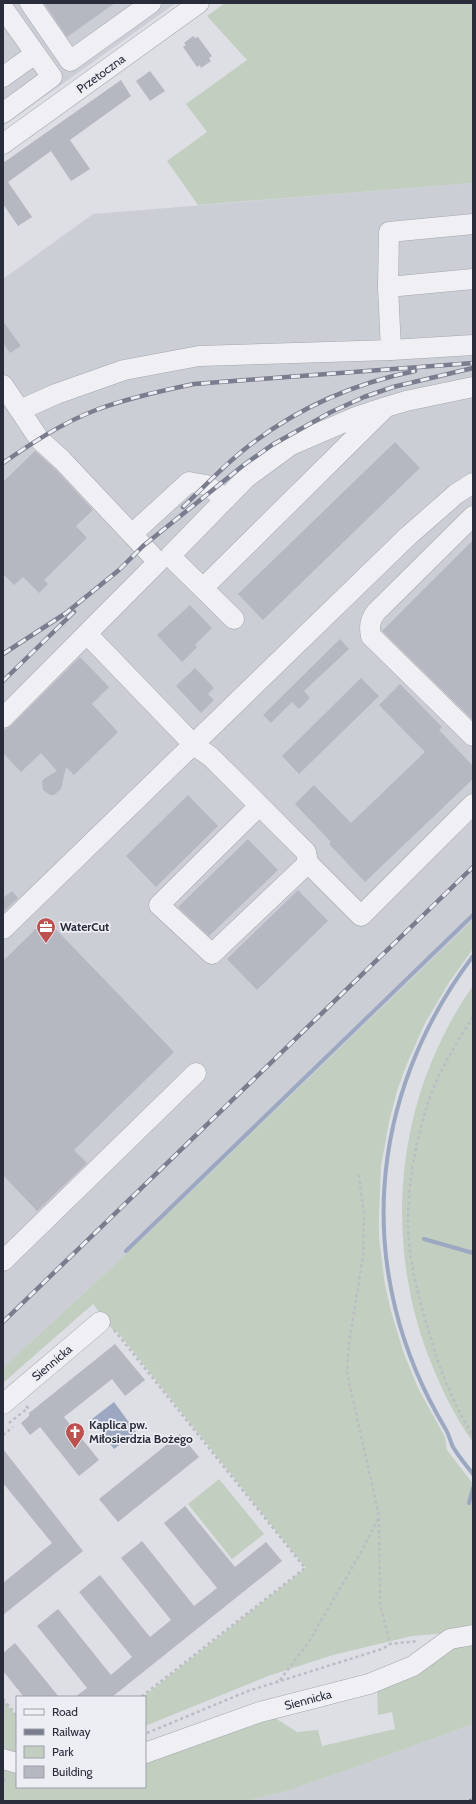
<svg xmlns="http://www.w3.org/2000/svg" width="476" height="1804" font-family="Cabin,sans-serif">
<rect width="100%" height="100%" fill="#dddfe5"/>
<g fill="#ccced6">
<polygon points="3,3 176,3 3,126"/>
<polygon points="473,183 473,920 124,1256 3,1368 3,279 93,214"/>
<polygon points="473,1724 473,1801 247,1801 287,1791 350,1769"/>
</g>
<g fill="#c1cec0">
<polygon points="225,3 473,3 473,183 198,205 167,161 207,132 186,104 247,60 207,16"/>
<polygon points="473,920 473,949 450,981 425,1023 406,1066 397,1091 389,1122 381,1166 379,1214 379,1238 385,1285 391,1311 404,1354 418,1388 445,1437 447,1450 473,1484 473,1631 412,1636 333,1655 268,1676 145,1726 145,1697 143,1697 306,1568 116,1330 114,1331 93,1304 3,1383 3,1368 124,1256"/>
<path d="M473,986V1442C457,1420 445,1396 434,1370C381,1245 394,1098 473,986Z"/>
<polygon points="219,1479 264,1534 232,1559 188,1504"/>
<polygon points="473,1640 473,1724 350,1769 287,1791 247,1801 3,1801 3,1766 17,1772 17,1787 145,1787 145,1761 272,1716 297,1732 318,1730 322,1746 395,1729 392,1712 378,1715 377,1687 441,1653"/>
<polygon points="3,1700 17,1717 17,1755 3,1751"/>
</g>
<polygon fill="#9ca8c1" points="114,1402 136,1432 114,1449 92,1419"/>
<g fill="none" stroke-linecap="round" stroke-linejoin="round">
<g stroke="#9ca8c1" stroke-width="4">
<path d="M473,956C366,1098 353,1274 445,1428C449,1434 450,1441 453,1447C459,1457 466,1465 473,1474"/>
<polyline points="424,1239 473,1253"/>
<polyline points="126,1251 473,915"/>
<polyline points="469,1503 473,1488"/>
</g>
</g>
<g fill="#b5b8c1">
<polygon points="44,3 115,3 67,37"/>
<polygon points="193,36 195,38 198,37 212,56 209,58 211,61 201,68 200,65 197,67 183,47 186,45 184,43"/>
<polygon points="150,71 165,91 150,101 136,81"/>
<polygon points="121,80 131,96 70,140 90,169 71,181 51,151 8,182 32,217 18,226 3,204 3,163"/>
<polygon points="3,321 21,346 10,353 3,343"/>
<polygon points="395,442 420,468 263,620 238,594"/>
<polygon points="35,451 55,469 93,510 76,526 87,538 44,580 48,584 39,593 23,577 14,585 3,574 3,482"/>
<polygon points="473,540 473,720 382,631"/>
<polygon points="190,605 212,628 195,645 197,647 182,662 157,635"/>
<polygon points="340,639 349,649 304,691 310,698 299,709 292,702 271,723 263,715"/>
<polygon points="80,657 109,687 92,704 118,732 74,775 66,767 61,789 54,795 50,795 43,790 42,781 45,778 57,771 41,753 21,772 3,753 3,731 11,726"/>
<polygon points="195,668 214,688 208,694 214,700 201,713 176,686"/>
<polygon points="361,678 379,696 299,774 282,756"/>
<polygon points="400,684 442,727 439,730 473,766 473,779 365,882 329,844 331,842 295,804 314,785 351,823 425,752 379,705"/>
<polygon points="188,795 218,826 156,887 126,856"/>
<polygon points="248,839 278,870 209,936 178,907"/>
<polygon points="298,890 328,921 257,990 227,959"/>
<polygon points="12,891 18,898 3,912 3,898"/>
<polygon points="46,919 174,1052 74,1150 87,1163 37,1211 3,1175 3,961"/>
<polygon points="115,1344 145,1380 125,1396 112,1379 64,1417 99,1460 79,1476 40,1427 30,1435 21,1423 29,1416 29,1413"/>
<polygon points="180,1434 199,1457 118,1522 99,1499"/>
<polygon points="3,1449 83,1551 3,1615 3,1583 52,1543 3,1483"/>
<polygon points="185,1506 235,1567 266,1542 282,1561 112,1697 75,1697 87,1688 37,1626 58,1609 111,1675 132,1657 79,1592 100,1575 150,1637 171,1620 121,1558 142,1541 194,1606 217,1588 164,1523"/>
<polygon points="15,1643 59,1697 24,1697 3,1671 3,1653"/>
</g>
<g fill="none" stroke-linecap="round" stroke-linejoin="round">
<g stroke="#a3a6ae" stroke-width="21">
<g id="minor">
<polyline points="30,3 70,61 151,3"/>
<polyline points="3,8 52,77 3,113"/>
<polyline points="3,77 35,54"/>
<polyline points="3,144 199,3"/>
<polyline points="388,287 389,232 473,224"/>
<polyline points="391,350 388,287 473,279"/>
<polyline points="3,385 39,439 62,460 158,562 3,718"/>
<polyline points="20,410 56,394 124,370 199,356 391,350 473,345"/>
<path d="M473,516L376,612C370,620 369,626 371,636L473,736"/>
<polyline points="132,534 189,482 206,485 226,499"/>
<polyline points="203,588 383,410"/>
<polyline points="234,619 170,556 246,478 291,445 356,417 386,407 406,401 473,387"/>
<polyline points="87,634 194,745 211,757 306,852 308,863 361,916 473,804"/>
<polyline points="259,806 159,905 212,954 308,863"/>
<polyline points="3,929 408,536 456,494 473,483"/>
<polyline points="3,1261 196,1073"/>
<polyline points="3,1404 100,1322"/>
<polyline points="145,1753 260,1712 369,1684 413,1666 450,1639 473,1635"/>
<polyline points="3,1759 17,1763"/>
</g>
</g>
<g stroke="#bcbdc4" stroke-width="2.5" stroke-dasharray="3 3" stroke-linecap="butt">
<path d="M473,1017C456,1043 438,1073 428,1103C413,1149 404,1203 410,1252C414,1280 421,1306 429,1332C440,1369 452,1403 473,1435"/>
<polyline points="359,1175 364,1215 363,1256 349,1343 347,1373 379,1516 380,1603 390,1644"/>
<polyline points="114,1332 115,1331 305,1568 141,1697"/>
<polyline points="9,1423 28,1408 26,1406"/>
<polyline points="3,1435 13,1427"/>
<polyline points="280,1680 308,1643 360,1554 379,1517"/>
<polyline points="3,1699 17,1716"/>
<polyline points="147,1733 248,1691 382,1649 390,1644 418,1641"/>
<polyline points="3,1780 9,1778"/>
</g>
<use href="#minor" stroke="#f0f0f4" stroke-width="20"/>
<g stroke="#797d8d" stroke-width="4.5">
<g id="rail">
<path d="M3,463C32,443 62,423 96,410C128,398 160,391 194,384L473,363"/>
<path d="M183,507C205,486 226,463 250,445C298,408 356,383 415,371"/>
<polyline points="3,654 66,613 119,570 143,546 245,464 272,445 331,412 364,397 393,387 473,368"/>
<polyline points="3,681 74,612"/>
<polyline points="3,1322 473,867"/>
<polyline points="471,1801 473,1801"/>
</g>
</g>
<use href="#rail" stroke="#eceef3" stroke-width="3" stroke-dasharray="9" stroke-linecap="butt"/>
</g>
<defs>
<g id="office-pin" transform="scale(1)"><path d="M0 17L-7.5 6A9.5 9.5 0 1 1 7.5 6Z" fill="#bd5150" stroke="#eceef3"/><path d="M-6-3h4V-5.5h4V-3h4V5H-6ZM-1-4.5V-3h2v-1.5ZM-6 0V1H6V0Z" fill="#fff"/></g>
<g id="church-pin" transform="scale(1)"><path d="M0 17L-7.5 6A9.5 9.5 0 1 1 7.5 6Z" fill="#bd5150" stroke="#eceef3"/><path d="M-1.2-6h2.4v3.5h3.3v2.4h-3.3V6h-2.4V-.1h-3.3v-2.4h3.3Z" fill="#fff"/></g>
</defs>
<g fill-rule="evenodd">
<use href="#office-pin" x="46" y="927"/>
<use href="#church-pin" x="75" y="1432"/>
</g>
<g text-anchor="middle" stroke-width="3.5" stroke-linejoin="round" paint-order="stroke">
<g font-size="12" fill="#292c3a" stroke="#eceef3">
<text transform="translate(101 74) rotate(-36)" y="4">Przetoczna</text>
<text transform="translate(52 1363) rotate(-40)" y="4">Siennicka</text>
<text transform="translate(308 1700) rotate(-15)" y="4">Siennicka</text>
</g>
<g font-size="12" font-weight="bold" fill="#292c3a" stroke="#eceef3" text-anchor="start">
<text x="60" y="931">WaterCut</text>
<text x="89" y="1429">Kaplica pw.<tspan x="89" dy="14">Miłosierdzia Bożego</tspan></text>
</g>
</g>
<rect width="476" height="1804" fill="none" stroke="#292c3a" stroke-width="8"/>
<rect x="16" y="1696" width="130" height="92" fill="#eceef3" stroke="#9ea0a9"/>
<rect x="24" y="1709" width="20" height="6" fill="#f0f0f4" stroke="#9ea0a9"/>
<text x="52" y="1716" font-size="12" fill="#292c3a">Road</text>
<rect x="24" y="1729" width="20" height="6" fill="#797d8d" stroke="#9ea0a9"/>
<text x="52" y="1736" font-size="12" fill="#292c3a">Railway</text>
<rect x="24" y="1746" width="20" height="12" fill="#c1cec0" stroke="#9ea0a9"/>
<text x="52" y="1756" font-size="12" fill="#292c3a">Park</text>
<rect x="24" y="1766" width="20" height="12" fill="#b5b8c1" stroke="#9ea0a9"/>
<text x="52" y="1776" font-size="12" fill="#292c3a">Building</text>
</svg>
